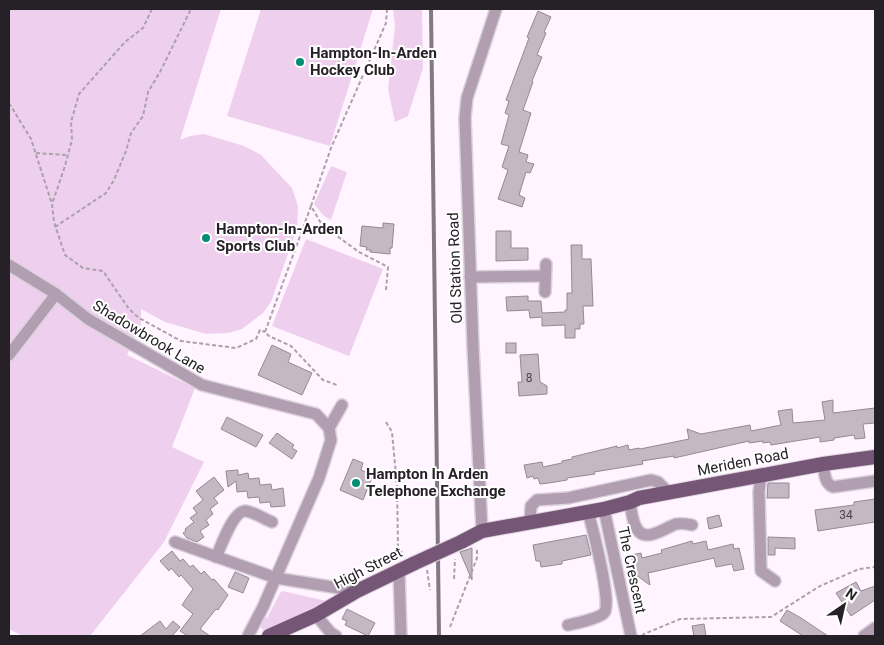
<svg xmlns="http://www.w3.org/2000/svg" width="884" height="645" font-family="Roboto,sans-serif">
<rect width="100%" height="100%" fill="#fff4ff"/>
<g fill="#eed0ee">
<polygon points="9,9 221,9 180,140 190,136 204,134 244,146 261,155 292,188 298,206 297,228 271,302 263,313 242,329 228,333 206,334 165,322 141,309 141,324 127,355 195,388 172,447 204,462 164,542 90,636 23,636 9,629"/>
<polygon points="261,9 373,9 330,146 227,116"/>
<polygon points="393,9 422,9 423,68 408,116 395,122 388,89 395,26"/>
<polygon points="331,166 347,172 331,220 324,216 314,204"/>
<polygon points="306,239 383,269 349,356 272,326"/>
<polygon points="283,591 326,601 266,630 263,630 260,626 264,617 267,618 280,593"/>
</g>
<g fill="#c5b8c5" stroke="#958995">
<polygon points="538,11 551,17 544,32 546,33 537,55 542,57 532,81 533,82 523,110 531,113 519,152 528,155 526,162 534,164 530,173 526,172 519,195 525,198 522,207 498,199 508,170 502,167 509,146 501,144 509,115 505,113 509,101 506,100 529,38 527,37"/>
<polygon points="383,223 394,224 392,248 390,248 390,254 370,252 371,250 366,250 367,247 360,246 362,226 383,228"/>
<polygon points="496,231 511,231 511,248 528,248 528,260 496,261"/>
<polygon points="571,245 582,245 582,259 591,259 593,306 583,306 584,324 580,324 580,329 575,329 575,338 565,338 565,325 542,326 542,317 530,318 529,310 507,311 506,297 528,296 528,301 541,301 542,313 565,312 565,310 567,310 567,293 572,293"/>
<rect x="506" y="343" width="10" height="10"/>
<polygon points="272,345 291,354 288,362 312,373 302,395 258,375"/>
<polygon points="538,354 540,382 547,386 547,394 519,396 518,382 522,382 520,355"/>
<polygon points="833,400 833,413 875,408 875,423 863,424 865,438 855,439 854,435 834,438 834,440 820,442 820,437 771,445 770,442 763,443 763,441 749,443 749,441 674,458 674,456 642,461 643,464 594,472 595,474 567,478 567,480 549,483 540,484 538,478 534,479 533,476 527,478 524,465 542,462 543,467 562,463 562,461 572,459 572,457 617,446 617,448 628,445 629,450 639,448 640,449 689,439 687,429 701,434 750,425 751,431 781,425 778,411 792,409 793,423 825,420 822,402"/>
<polygon points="227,417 263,435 256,447 221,429"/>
<polygon points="277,433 294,445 292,448 297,451 292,459 269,443"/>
<polygon points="353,459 363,463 361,470 373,475 363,500 340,490"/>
<polygon points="238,470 238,475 248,473 249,479 259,478 260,485 271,484 272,490 283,488 285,506 271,507 270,502 260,503 259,497 248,498 247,491 237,492 236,481 228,487 226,471"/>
<polygon points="214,477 224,490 214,498 218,503 210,509 213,514 206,520 209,525 200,531 204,537 197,542 187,538 183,533 186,531 185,529 194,522 190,518 197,513 193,508 203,500 196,491"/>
<polygon points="768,483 789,483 789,498 767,498"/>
<polygon points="875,499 875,522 818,531 815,510 854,505 854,502"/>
<polygon points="719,515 722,526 709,529 707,518"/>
<polygon points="586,535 591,555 562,561 562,564 541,567 540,561 536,561 533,545"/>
<polygon points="768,537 795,538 795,549 775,548 775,555 768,555"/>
<polygon points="692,541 693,544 706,541 708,550 733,544 734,549 739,548 744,569 734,571 732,564 716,567 714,558 648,573 650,585 636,575 631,555 641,553 642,558 662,553 661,550"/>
<polygon points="472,548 472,580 460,552"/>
<polygon points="172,551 180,561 183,559 190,567 193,565 201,574 204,571 212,580 214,579 228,595 218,610 216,609 200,629 210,636 188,636 180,631 193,614 182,605 193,589 181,575 179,577 171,568 169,571 160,561"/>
<polygon points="235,572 249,578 243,593 228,587"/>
<polygon points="856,582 861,591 875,586 875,600 851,616 836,593"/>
<polygon points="347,609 375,623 368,636 345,625 347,621 342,619"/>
<polygon points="787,610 801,618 828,636 803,636 780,621"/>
<polygon points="160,621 166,629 173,621 180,627 172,636 140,636"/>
<polygon points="704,624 706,636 694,636 692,626"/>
</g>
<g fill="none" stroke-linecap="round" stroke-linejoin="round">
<g stroke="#dcd2dc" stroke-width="14">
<g id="minor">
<polyline points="9,265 56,294 88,319 202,385 316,414 329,428 331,440 319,478 263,607 248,636"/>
<polyline points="470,277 545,276"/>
<polyline points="545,292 546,264"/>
<polyline points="9,355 56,294"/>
<polyline points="329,428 342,405"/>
<path d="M823,464C825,473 824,483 833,487L875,481"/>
<polyline points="761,475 759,492 761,571 775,581"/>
<path d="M630,502C631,510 632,518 635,525C643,546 664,528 676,524C681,523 687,524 692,525"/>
<polyline points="604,509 631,636"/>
<polyline points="530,522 531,506 537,500 568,498 651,480 658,482 669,493"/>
<polyline points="482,531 473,347 465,118 467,98 496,9"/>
<polyline points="175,542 276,578 357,591"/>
<path d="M216,557C221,547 233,510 246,511C254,512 264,519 272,522"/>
<polyline points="399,571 401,636"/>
<polyline points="316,615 330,632 336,636"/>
<path d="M568,625C577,623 598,619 604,613C613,606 592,526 588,512"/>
<polyline points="864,636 875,628"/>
</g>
</g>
<g stroke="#dcd2dc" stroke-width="16">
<g id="major">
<polyline points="461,542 482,531 604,509 630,502 639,498 823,464 875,457"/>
<polyline points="269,636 316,615 357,591 415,563"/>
</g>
</g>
<g stroke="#aaa1aa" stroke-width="2" stroke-dasharray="4 2.5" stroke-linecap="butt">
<polyline points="152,9 143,28 125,42 79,94 71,122 72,140 64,169 52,204 54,222 65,255 83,268 103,271 129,309 139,318 181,341 236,348 256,339 260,330 265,332"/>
<polyline points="9,103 31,139 52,204"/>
<polyline points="36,153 67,155"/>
<polyline points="311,206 265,332 269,336 291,346 323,380 337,385"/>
<polyline points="55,227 106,193 114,180 126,151 131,133 143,116 148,92 160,72 191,9"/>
<polyline points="386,290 388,267 359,252 322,225 311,206 331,148 386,23 387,9"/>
<polyline points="386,422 392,432 397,486 398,548 404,555"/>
<polyline points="427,570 430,590"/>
<polyline points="454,579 455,559"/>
<polyline points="450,627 477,558 477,548"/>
<polyline points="642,636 644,634 680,619 771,617 820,586 859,569 875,567"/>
</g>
<use href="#minor" stroke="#b19fb1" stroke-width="11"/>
<use href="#major" stroke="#755676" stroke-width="14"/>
<polyline stroke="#827a82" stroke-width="4" points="431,9 439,636"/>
<g stroke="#dcd2dc" stroke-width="16" stroke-linecap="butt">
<polyline id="major-bridge" points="415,563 461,542"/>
</g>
<use href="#major-bridge" stroke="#755676" stroke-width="14"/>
</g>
<g fill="#008d76" stroke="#fff" stroke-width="2">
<circle cx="300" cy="62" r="5"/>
<circle cx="206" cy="238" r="5"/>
<circle cx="356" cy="483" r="5"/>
</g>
<g text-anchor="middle" stroke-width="4" stroke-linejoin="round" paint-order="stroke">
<g font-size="12" fill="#4e474e">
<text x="529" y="382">8</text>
<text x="846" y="519">34</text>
</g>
<g font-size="15" font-weight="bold" fill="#262126" stroke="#fff" text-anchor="start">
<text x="310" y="58">Hampton-In-Arden<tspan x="310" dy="17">Hockey Club</tspan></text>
<text x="216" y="234">Hampton-In-Arden<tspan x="216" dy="17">Sports Club</tspan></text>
<text x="366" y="479">Hampton In Arden<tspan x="366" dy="17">Telephone Exchange</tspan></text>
</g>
<g font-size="15" fill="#262126" stroke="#fff">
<text transform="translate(455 268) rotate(-92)" y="5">Old Station Road</text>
<text transform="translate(149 337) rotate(31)" y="5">Shadowbrook Lane</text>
<text transform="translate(743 462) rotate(-11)" y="5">Meriden Road</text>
<text transform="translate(368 568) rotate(-27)" y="5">High Street</text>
<text transform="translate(632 570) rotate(78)" y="5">The Crescent</text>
</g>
</g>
<rect width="884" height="645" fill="none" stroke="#262126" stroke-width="20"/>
<g transform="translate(844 605) rotate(34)" stroke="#ffffff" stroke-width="4" paint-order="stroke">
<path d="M0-4L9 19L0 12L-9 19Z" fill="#262126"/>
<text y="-8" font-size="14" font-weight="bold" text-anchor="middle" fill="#262126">N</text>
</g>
</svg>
